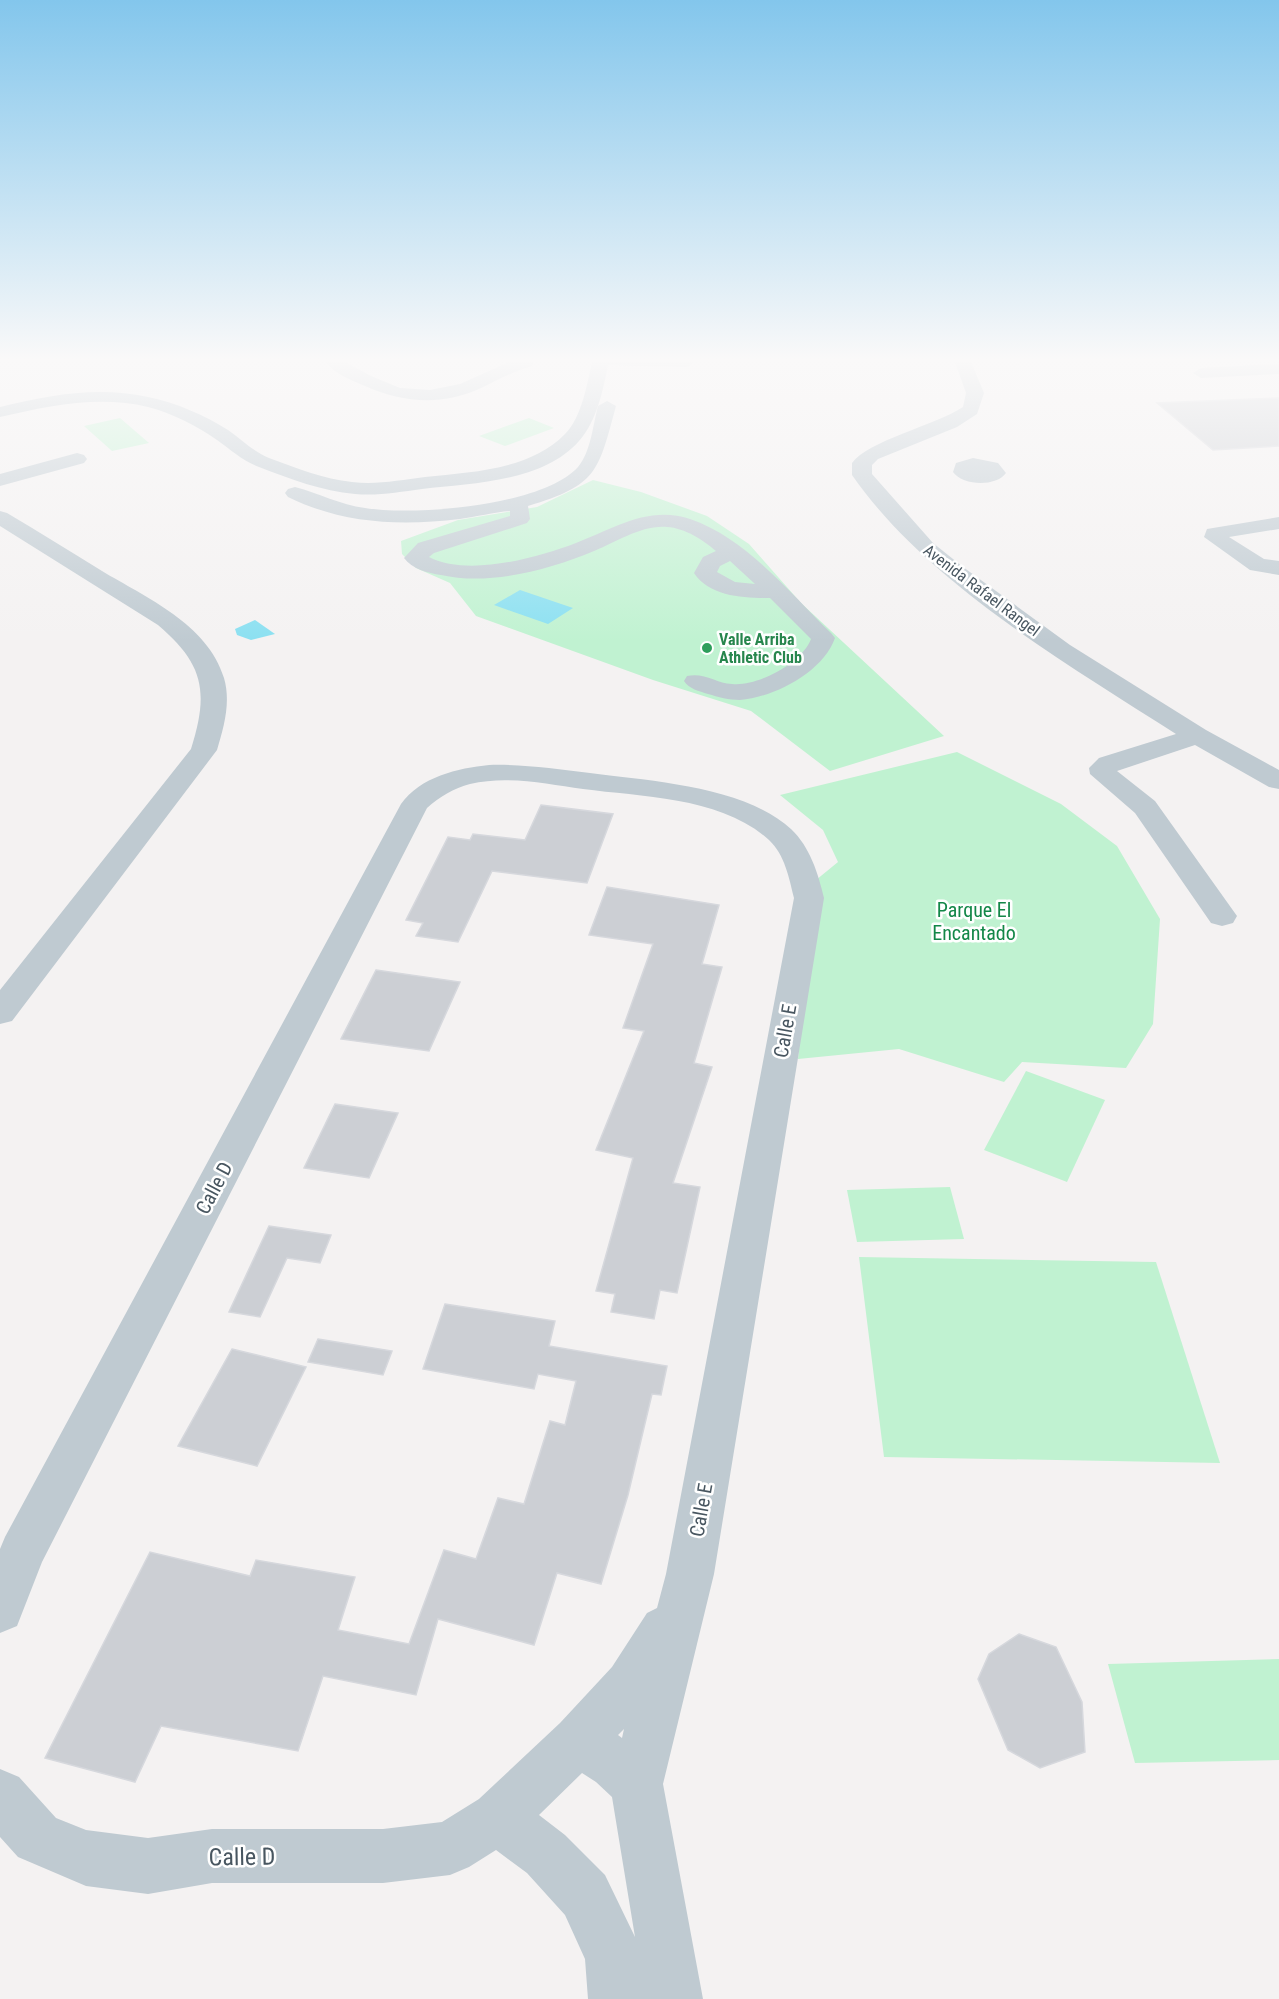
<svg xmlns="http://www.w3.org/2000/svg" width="1279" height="1999" font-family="'Roboto Condensed',sans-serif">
<rect width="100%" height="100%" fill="#f4f2f2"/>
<g fill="#c0f2d1">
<polygon points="120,418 149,443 112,451 84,426"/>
<polygon points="529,418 554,428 505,446 479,436"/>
<polygon points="593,480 641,492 707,516 749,544 801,603 944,736 830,771 751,711 653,680 476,616 450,583 416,568 402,554 401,541 458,520 537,507"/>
<polygon points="957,752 1061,804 1117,846 1160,919 1153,1024 1126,1068 1022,1062 1004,1082 899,1049 798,1059 816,880 838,862 823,830 780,795"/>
<polygon points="1026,1071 1105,1100 1067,1182 984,1150"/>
<polygon points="950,1187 964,1239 857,1242 847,1190"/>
<polygon points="859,1257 1156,1262 1220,1463 884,1457"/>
<polygon points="1279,1659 1279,1760 1135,1763 1108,1664"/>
</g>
<g fill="#8be0f1">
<polygon points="520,590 573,608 548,624 494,605"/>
<polygon points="255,620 275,634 251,640 237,635 235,629"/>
</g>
<g fill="#cccfd4" stroke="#d6d8dd" stroke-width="1.5">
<polygon points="1279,398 1279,446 1213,450 1157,403"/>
<polygon points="541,805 613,814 587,883 492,871 458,942 416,936 423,923 406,920 448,837 470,840 473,834 525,840"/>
<polygon points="607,887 719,905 702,964 722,967 694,1063 712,1067 673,1183 700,1187 677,1293 660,1290 654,1319 611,1312 615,1294 596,1291 633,1158 596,1150 644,1031 623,1028 653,944 589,935"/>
<polygon points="376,970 460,982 429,1051 341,1039"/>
<polygon points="335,1104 398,1113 369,1178 304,1168"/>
<polygon points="269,1226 331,1235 320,1263 287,1258 260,1317 229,1312"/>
<polygon points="445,1304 555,1321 549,1346 667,1366 661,1395 652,1394 628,1495 601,1584 557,1573 534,1645 438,1619 416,1695 323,1676 298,1751 161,1726 135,1782 45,1758 150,1552 250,1576 256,1560 355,1577 338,1630 409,1644 444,1550 476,1559 498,1498 524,1504 550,1421 565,1425 576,1381 538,1374 534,1389 423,1369"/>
<polygon points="318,1339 392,1351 383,1375 308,1362"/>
<polygon points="232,1349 306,1367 257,1466 178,1446"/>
<polygon points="1019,1634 1056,1647 1082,1702 1085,1752 1040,1768 1008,1750 978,1679 989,1654"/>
</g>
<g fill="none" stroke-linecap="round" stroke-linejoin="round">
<g fill="#bfcad1" fill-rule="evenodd">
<path d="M326,362H345L371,376L400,388L430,390L460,384L509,362H534L532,366C514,371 498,380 481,388C442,406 403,403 365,386C353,381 333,373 326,362Z"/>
<path d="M592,362H695L687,367L608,365C603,390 597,421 579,441C543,482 473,483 422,489C399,492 378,496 355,494C322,491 290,479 259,467C243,461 231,450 217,440C197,426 172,413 148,407C99,395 48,406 0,417V407C49,395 98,386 148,397C177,403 204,415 228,430C242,440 254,452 269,458C296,468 324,479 352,482C377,485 400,480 425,477C472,472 530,470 565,434C582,417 587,384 592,362Z"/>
<path d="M955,362H971L984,393L977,414L957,427L878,459L872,465V474L933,543L963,567L1070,645L1206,730L1279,770V789L1269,787L1195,745L1117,771L1155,801L1237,916L1233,923L1222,926L1211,923L1135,813L1090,774L1089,768L1099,758L1176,734C1066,663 928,584 852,475V463C867,441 936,425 963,407L966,393Z"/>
<polygon points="1279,364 1279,374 1201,378 1193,373 1201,368"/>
<path d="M607,401L616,406C598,472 598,485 528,506L530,519L527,523L434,553L429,557C468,577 537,558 576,543C613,529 648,505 690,519C746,538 790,593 831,633L835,638C823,672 775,697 740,700C729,700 718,697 708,694C699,691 689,689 684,681L687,676C704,672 716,683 732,684C757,687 802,663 811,639L770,598C744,598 710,597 694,573L703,557L716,551C703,540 685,528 667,527C641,525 617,542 594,551C549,570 489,586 441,575C428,573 412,569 404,558L418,543L510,516V511C494,512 476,517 460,519C400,526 343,524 288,497L285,493L288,489L295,487C319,493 340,505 365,508C415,516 543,506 578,467C591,452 593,424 598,406ZM730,561L755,584L735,582L717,572L720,566Z"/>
<polygon points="77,453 84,455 87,459 84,463 0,486 0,474"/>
<path d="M973,458L998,463L1006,473C996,487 963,486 953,472L956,463Z"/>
<path d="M0,511L7,513C39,532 70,551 102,571C145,597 208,624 224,678C231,702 224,727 217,750L12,1021L0,1024V990L191,749C209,692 204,664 158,625L0,526Z"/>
<polygon points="1279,517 1279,529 1229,537 1264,559 1279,561 1279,575 1250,570 1204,537 1207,529"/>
<path d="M489,765C523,764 556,769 590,773C650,781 744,786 791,829C810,847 818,873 824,898L714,1574L663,1784L703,1999H588L585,1959L565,1915L527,1873L496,1850L469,1867L450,1875L383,1883H212L148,1894L86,1886L18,1857L0,1837V1769L19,1777L56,1818L86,1830L148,1838L212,1829H383L442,1822L479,1799L560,1723L612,1667L647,1613L657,1608L666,1574L794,898C789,878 785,855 769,840C722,797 643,797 583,789C547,784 507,775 470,784C454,788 439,797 427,808L42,1562L17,1626L0,1633V1549L5,1537L401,804C420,777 458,768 489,765ZM624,1729L622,1738L618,1735ZM582,1773L596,1782L612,1797L635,1937L605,1875L565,1835L539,1815Z"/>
</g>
</g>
<linearGradient id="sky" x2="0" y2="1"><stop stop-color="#83c6ec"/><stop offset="0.56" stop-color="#faf9f9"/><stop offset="1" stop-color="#faf9f9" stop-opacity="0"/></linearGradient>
<rect width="1279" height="642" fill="url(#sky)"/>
<circle fill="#2e9e5b" stroke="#fff" stroke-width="2" cx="707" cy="648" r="6"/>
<g text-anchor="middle" stroke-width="5" stroke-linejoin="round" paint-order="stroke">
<g font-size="16" fill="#485660" stroke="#fff">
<text transform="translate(982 590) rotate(37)" y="6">Avenida Rafael Rangel</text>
</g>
<g font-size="16" font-weight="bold" fill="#27864d" stroke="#fff" text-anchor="start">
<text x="719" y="645">Valle Arriba<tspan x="719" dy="18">Athletic Club</tspan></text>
</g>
<g font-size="20" fill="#138748" stroke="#fff">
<text x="974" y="917">Parque El<tspan x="974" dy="23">Encantado</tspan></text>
</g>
<g font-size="20" fill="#485660" stroke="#fff">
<text transform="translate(785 1031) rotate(-80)" y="7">Calle E</text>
<text transform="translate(214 1188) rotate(-62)" y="7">Calle D</text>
<text transform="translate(701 1510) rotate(-80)" y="7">Calle E</text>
</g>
<g font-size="24" fill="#485660" stroke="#fff">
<text transform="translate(242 1857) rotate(-1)" y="8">Calle D</text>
</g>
</g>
</svg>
